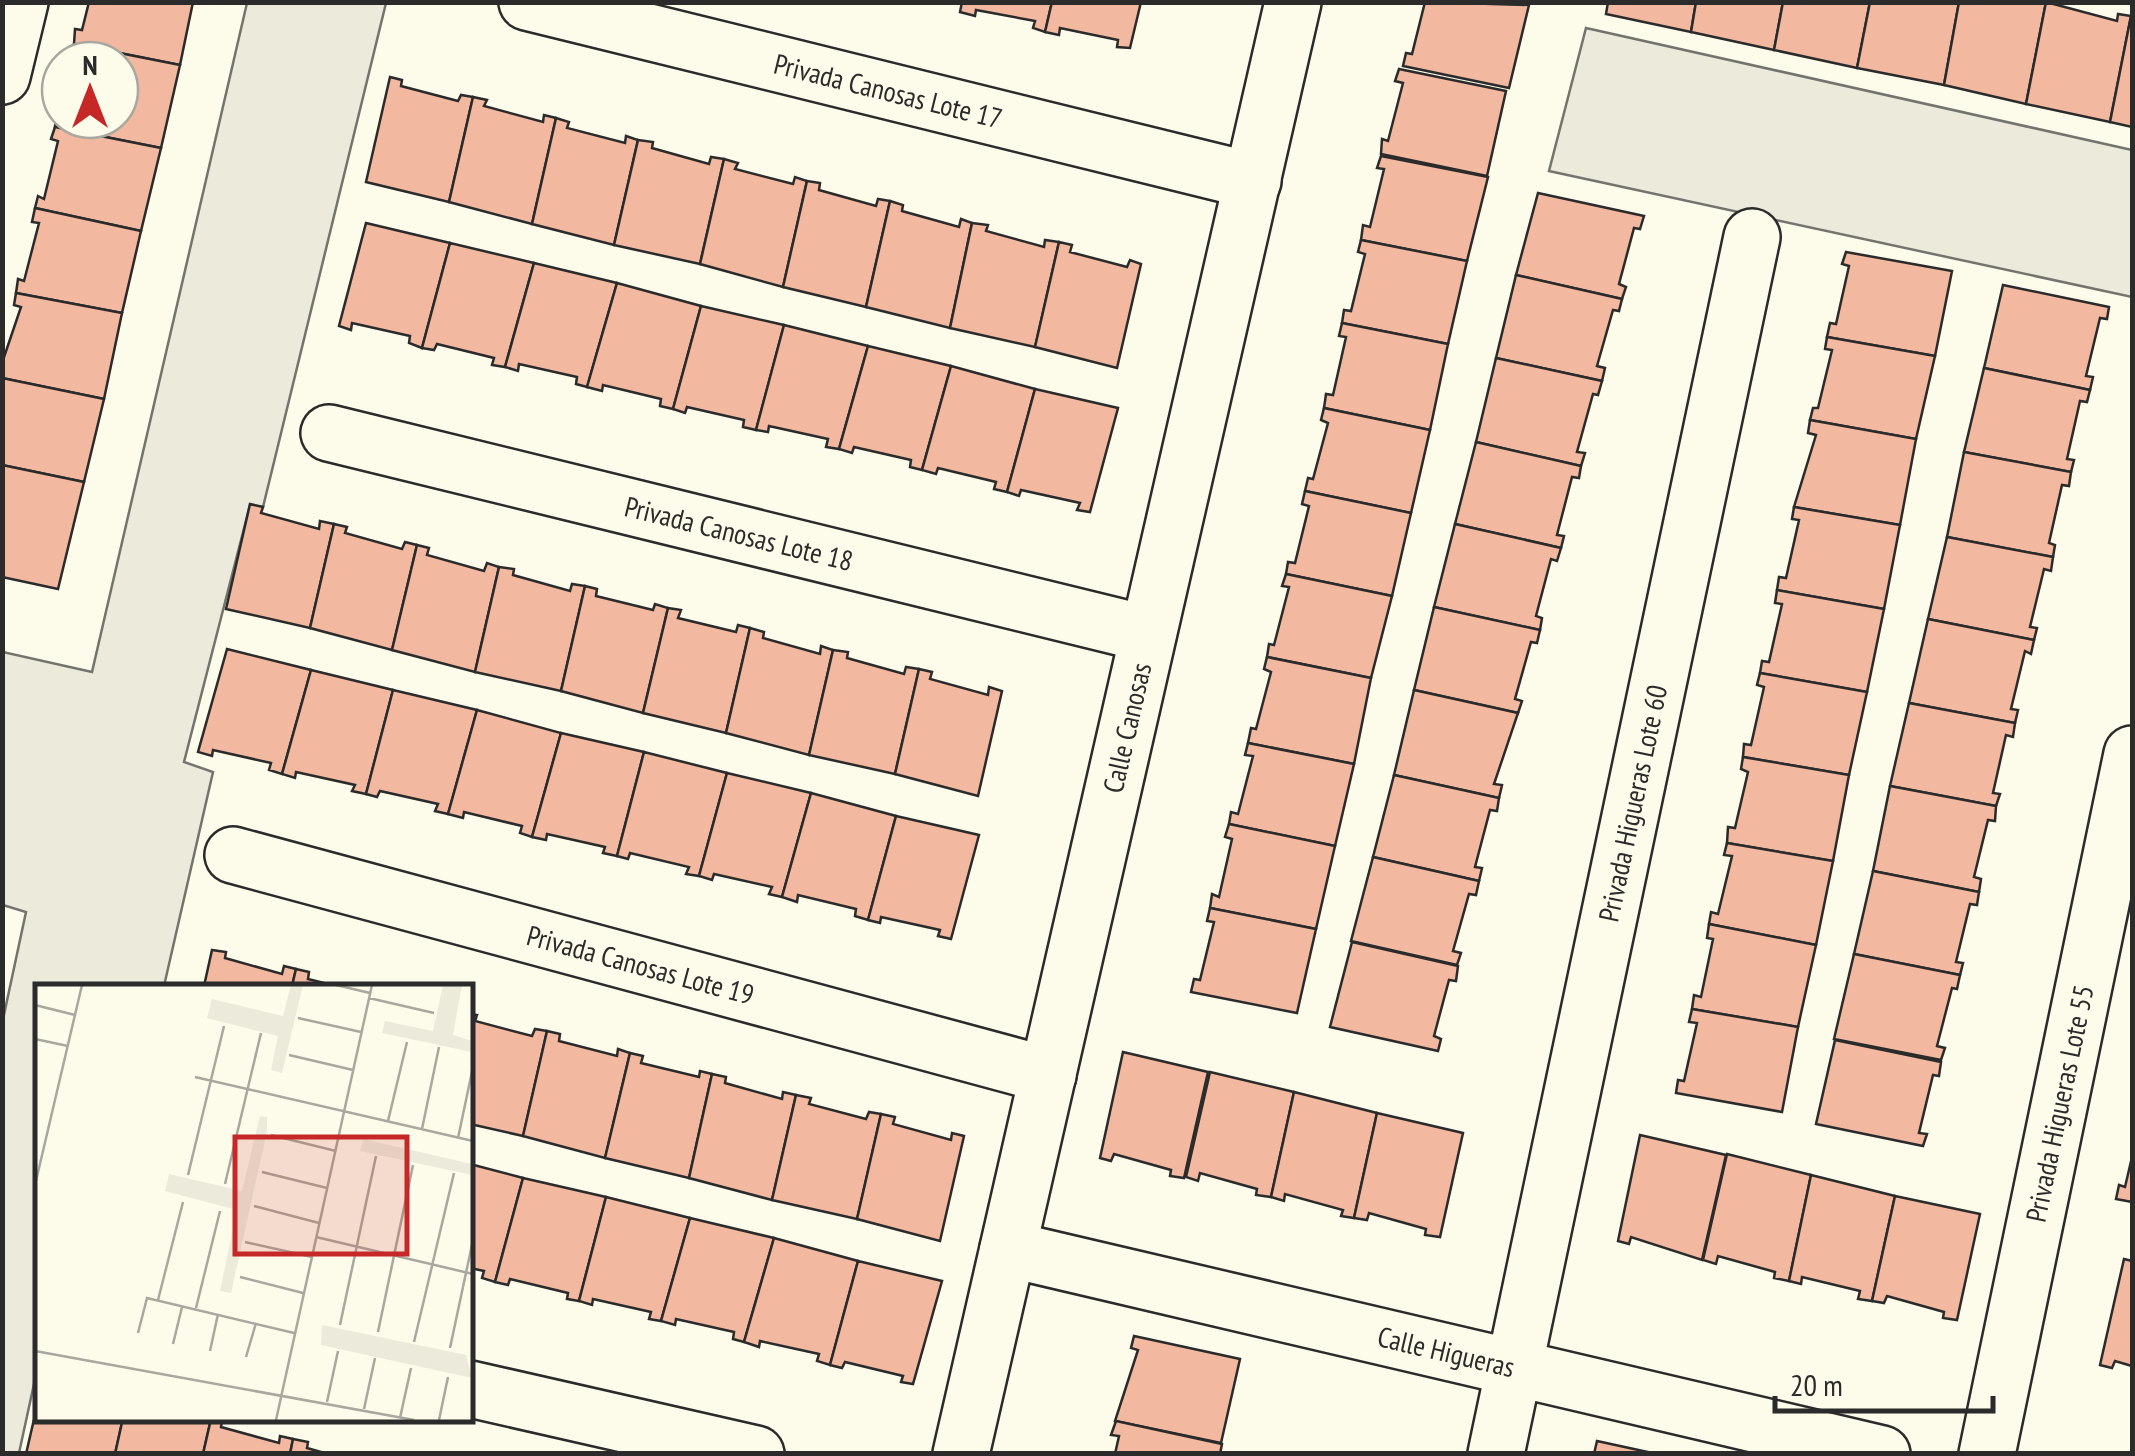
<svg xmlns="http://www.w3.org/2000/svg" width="2135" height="1456" font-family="'PT Sans Narrow',sans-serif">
<rect width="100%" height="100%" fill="#fdfbea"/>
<g fill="#ecebdb" stroke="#74746e" stroke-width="2.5">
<polygon points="247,3 386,3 263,507 250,505 184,762 213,772 164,986 38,986 37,1370 19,1453 3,1454 2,1024 26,912 3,905 3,652 92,672"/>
<polygon points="1586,28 2132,150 2132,297 1549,171"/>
</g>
<g fill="#f2b8a0" stroke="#2b2b2b" stroke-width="2.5">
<polygon points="89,2 193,2 180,65 74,44 75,29 82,30"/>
<polygon points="962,2 1052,2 1045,32 1033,28 1035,21 976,10 975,16 960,12"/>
<polygon points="1052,2 1141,2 1130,48 1117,47 1118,40 1060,28 1059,35 1045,32"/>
<polygon points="1425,2 1529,5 1509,88 1403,66 1406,53 1412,54"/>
<polygon points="1608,2 1696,2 1691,32 1606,14"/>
<polygon points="1696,2 1783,2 1774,50 1691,32"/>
<polygon points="1783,2 1870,2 1857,68 1774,50"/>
<polygon points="1870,2 1959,2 1944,85 1857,68"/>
<polygon points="1959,2 2046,2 2026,104 1944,85"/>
<polygon points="2046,2 2117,21 2118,14 2131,16 2110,122 2026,104"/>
<polygon points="2131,16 2132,16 2132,127 2110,122"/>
<polygon points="74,44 180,65 161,148 55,127 57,113 60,120 120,120 120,60 77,60 71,56"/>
<polygon points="1399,69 1506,91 1487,176 1381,154 1382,139 1388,141 1403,83 1395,81"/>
<polygon points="390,77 402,80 401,86 458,101 461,95 473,97 449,202 366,182"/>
<polygon points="473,97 487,100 484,106 543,122 544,115 556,118 532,224 449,202"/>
<polygon points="556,118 569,122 567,128 625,143 626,136 638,140 614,245 532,224"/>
<polygon points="55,127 161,148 141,231 35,208 38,196 44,199 58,141 51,139"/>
<polygon points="638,140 653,142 652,148 709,164 711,157 724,159 700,264 614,245"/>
<polygon points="1381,156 1488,177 1467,261 1361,240 1363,225 1370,227 1384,169 1377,168"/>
<polygon points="724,159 738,163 735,169 793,184 795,177 807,181 783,287 700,264"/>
<polygon points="807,181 820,183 819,190 876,206 878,199 890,201 866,307 783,287"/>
<polygon points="1538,193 1644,216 1640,229 1634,228 1619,284 1626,287 1622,299 1516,275"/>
<polygon points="890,201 903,205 902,211 959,227 961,219 972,223 950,328 866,307"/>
<polygon points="35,208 141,231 122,313 16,293 18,279 24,281 39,223 32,222"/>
<polygon points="366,223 450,243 422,348 409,343 410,336 352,323 351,330 339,326"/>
<polygon points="972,223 988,225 986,231 1044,247 1045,240 1059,242 1035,347 950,328"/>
<polygon points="1361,240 1467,261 1448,344 1342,323 1344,310 1351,311 1365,254 1358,252"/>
<polygon points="1059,242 1072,245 1070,252 1127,267 1130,260 1141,264 1117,368 1035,347"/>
<polygon points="450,243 534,263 505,367 492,365 494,358 437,344 434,350 422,348"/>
<polygon points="1846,252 1952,271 1935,356 1827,337 1830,323 1836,324 1849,266 1842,264"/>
<polygon points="534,263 617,283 587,387 576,384 577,377 519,364 518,371 505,367"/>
<polygon points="1516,275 1622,299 1619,311 1613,310 1597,366 1605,368 1602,381 1496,358"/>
<polygon points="617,283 701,306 673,409 660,406 661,399 603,385 602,391 587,387"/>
<polygon points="2003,285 2109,307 2107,319 2100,318 2086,376 2093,377 2090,390 1984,368"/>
<polygon points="16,293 122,313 104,399 2,378 2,363 21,307 14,305"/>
<polygon points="701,306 784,325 756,430 743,427 744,420 687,407 685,413 673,409"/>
<polygon points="1342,323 1448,344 1430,430 1324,408 1326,394 1333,395 1346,337 1339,336"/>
<polygon points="784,325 868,346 839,449 826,447 828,439 769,426 768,432 756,430"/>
<polygon points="1827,337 1935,356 1916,439 1810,420 1813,408 1818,408 1832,350 1825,349"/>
<polygon points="868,346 951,366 922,470 910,467 911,460 854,447 852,453 839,449"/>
<polygon points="1496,358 1602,381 1598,395 1593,394 1577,452 1585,453 1581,466 1476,442"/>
<polygon points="951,366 1035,389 1007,492 994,489 996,482 938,468 936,474 922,470"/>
<polygon points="1984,368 2090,390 2087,402 2080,401 2067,459 2074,460 2071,472 1964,452"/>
<polygon points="2,378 104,399 84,482 2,465"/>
<polygon points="1035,389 1118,408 1090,512 1077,510 1080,503 1021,490 1019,496 1007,492"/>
<polygon points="1324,408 1430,430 1411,513 1305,491 1308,478 1313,479 1328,423 1321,420"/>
<polygon points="1810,420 1916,439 1900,525 1794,507 1816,435 1808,433"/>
<polygon points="1476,442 1581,466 1579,478 1572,477 1557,535 1564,536 1561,548 1455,524"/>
<polygon points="1964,452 2071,472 2069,486 2062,485 2049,543 2055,545 2053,557 1947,537"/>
<polygon points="2,465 84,482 58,589 2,577"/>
<polygon points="1305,491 1411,513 1392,596 1286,574 1288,562 1295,563 1309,506 1302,504"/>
<polygon points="250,504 263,507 261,513 319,529 320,521 334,524 310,628 226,609"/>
<polygon points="1794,507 1900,525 1884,609 1777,590 1779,577 1786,578 1799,520 1792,519"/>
<polygon points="334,524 347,527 345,533 402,549 405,542 417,545 392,650 310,628"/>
<polygon points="1455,524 1561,548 1557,561 1551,559 1536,616 1542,618 1540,630 1434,607"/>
<polygon points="1947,537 2053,557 2051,571 2044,569 2030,627 2037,628 2034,640 1928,619"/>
<polygon points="417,545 429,548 427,555 484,571 487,563 499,567 475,672 392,650"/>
<polygon points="499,567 514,569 513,575 570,591 572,584 585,586 561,691 475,672"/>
<polygon points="1286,574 1392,596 1371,678 1267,657 1269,644 1274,645 1289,587 1282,586"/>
<polygon points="585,586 597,589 596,596 653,610 655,604 668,608 643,713 561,691"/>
<polygon points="1777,590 1884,609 1867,692 1760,673 1762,661 1769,662 1782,604 1775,603"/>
<polygon points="1434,607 1540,630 1537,643 1531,642 1515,699 1522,701 1518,713 1414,690"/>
<polygon points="668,608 681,610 678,618 736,632 738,625 750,628 726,733 643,713"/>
<polygon points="1928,619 2034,640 2031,654 2025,651 2011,709 2018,710 2015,723 1909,703"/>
<polygon points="750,628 764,632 763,638 820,654 821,646 833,650 809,755 726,733"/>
<polygon points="227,649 311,670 282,774 269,770 271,763 213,750 212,756 198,752"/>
<polygon points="833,650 848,652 847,658 904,674 906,667 919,669 895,774 809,755"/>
<polygon points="1267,657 1371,678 1354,764 1248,743 1251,728 1256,729 1271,672 1264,669"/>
<polygon points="919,669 932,672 930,679 988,695 989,687 1002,691 978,796 895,774"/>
<polygon points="311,670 393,690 366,794 352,791 355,785 296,772 295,778 282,774"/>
<polygon points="1760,673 1867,692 1849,775 1743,757 1744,744 1751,745 1764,687 1757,685"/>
<polygon points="393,690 477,710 448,814 435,811 438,804 380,791 377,797 366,794"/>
<polygon points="1414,690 1518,713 1494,784 1502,785 1499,798 1394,775"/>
<polygon points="1909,703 2015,723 2013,737 2006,735 1993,793 2000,794 1996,806 1890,786"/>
<polygon points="477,710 561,733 532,837 520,833 522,826 464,812 463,818 448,814"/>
<polygon points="561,733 644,752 617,856 603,853 605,847 547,834 546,840 532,837"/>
<polygon points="1248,743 1354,764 1335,846 1229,824 1231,812 1238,814 1253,756 1245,755"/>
<polygon points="644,752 727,773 699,876 686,874 689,867 630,853 628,859 617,856"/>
<polygon points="1743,757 1849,775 1833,861 1727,843 1728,827 1735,828 1748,772 1741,769"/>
<polygon points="727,773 811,793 782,897 769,894 772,887 714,874 712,880 699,876"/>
<polygon points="1394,775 1499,798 1497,811 1490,810 1475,867 1482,868 1479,881 1373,857"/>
<polygon points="1890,786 1996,806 1995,821 1988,820 1974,877 1981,879 1979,892 1873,871"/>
<polygon points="811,793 896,816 868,920 855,916 856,909 798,895 797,902 782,897"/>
<polygon points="896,816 979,835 951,939 938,936 940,930 881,917 880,923 868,920"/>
<polygon points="1229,824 1335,846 1316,929 1210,908 1212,894 1219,897 1232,839 1225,837"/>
<polygon points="1727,843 1833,861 1816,945 1709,924 1711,912 1718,914 1732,856 1724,855"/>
<polygon points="1373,857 1479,881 1476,895 1469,894 1453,951 1461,953 1457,965 1351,941"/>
<polygon points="1873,871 1979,892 1977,905 1970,904 1956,962 1963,963 1960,975 1854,954"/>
<polygon points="1210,908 1316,929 1297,1013 1191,992 1194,979 1200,980 1214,922 1207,921"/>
<polygon points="1709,924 1816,945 1798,1027 1692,1009 1694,995 1701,997 1713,939 1707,938"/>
<polygon points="1352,942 1458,966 1456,981 1449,980 1434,1036 1441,1039 1438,1051 1330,1027"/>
<polygon points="212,950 226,952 225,958 282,974 284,966 296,969 292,986 204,986"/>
<polygon points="1854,954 1960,975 1957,989 1952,988 1937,1046 1945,1048 1941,1060 1834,1039"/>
<polygon points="296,969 309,972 308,979 336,986 292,986"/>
<polygon points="1692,1009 1798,1027 1782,1112 1676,1093 1678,1080 1684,1081 1697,1023 1689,1022"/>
<polygon points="470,1014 477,1015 475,1021 532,1036 535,1029 547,1031 523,1136 470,1124"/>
<polygon points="547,1031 560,1034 559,1041 617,1056 618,1049 630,1053 605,1158 523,1136"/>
<polygon points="1835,1040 1941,1062 1939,1076 1933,1075 1919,1133 1927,1134 1923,1146 1816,1124"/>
<polygon points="1123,1052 1208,1072 1184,1178 1170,1176 1171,1170 1114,1154 1111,1161 1100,1158"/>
<polygon points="630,1053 643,1056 641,1063 699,1077 700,1071 712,1074 689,1178 605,1158"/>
<polygon points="1210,1072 1294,1092 1271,1197 1256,1195 1257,1189 1200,1173 1198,1181 1186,1177"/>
<polygon points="712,1074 726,1077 725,1083 782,1099 783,1092 796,1095 772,1200 689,1178"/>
<polygon points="1294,1092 1377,1113 1354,1218 1341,1216 1343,1210 1285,1194 1284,1201 1271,1197"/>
<polygon points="796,1095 811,1098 809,1104 866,1119 869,1112 881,1114 857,1219 772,1200"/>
<polygon points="1377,1113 1463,1133 1440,1237 1425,1235 1426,1229 1369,1213 1367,1220 1354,1218"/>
<polygon points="881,1114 895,1117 893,1124 951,1140 952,1133 964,1136 940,1241 857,1219"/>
<polygon points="1640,1135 1726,1155 1702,1260 1631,1237 1629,1244 1618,1241"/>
<polygon points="1727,1154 1811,1175 1789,1281 1774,1278 1775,1272 1718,1256 1716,1264 1703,1260"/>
<polygon points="2132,1157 2132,1202 2116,1199 2119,1185 2125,1187"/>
<polygon points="470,1164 523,1178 495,1282 482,1278 484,1271 470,1268"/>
<polygon points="1811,1175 1895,1196 1872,1301 1858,1299 1860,1291 1802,1277 1801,1284 1789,1281"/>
<polygon points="523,1178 606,1197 579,1301 567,1299 568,1293 510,1279 508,1285 495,1282"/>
<polygon points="1895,1196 1980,1214 1957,1320 1943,1318 1944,1312 1887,1296 1884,1303 1872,1301"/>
<polygon points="606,1197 690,1218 661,1321 649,1319 651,1312 593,1299 592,1305 579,1301"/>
<polygon points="690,1218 774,1238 744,1342 733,1339 734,1332 676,1319 675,1325 661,1321"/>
<polygon points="774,1238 858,1261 830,1365 817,1361 819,1354 760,1341 759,1347 744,1342"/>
<polygon points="2124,1259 2132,1261 2132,1366 2115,1361 2112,1368 2100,1365"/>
<polygon points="858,1261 942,1281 913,1384 901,1382 903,1376 845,1362 842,1368 830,1365"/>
<polygon points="1134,1336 1240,1359 1221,1443 1115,1421 1138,1350 1131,1348"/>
<polygon points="38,1402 38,1418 123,1418 115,1454 26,1454"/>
<polygon points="123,1418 197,1421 211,1419 203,1454 115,1454"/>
<polygon points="211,1419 222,1421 221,1427 279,1443 280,1436 293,1439 290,1454 203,1454"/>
<polygon points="1116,1421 1222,1444 1220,1454 1115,1454 1119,1436 1111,1435"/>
<polygon points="293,1439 308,1442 307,1448 328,1454 290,1454"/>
<polygon points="1597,1441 1657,1454 1594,1454"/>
</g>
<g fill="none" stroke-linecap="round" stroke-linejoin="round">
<g stroke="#2b2b2b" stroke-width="60">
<g id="minor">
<path id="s1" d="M527,2L1253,181"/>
<polyline points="2,76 20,2"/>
<path id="s2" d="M329,433L1148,634"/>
<path id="s3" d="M233,855L1048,1075"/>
<path id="s4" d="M1008,1249L1882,1454"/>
<polyline points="470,1389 756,1454"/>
<path id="s5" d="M961,1454L1293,2"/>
<path id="s6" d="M1496,1454L1752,237"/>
<path id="s7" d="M1987,1454L2132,754"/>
</g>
</g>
<use href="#minor" stroke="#fdfbea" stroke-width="55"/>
</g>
<g text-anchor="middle" stroke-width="8" stroke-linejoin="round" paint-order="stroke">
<g font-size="28" fill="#2b2b2b" stroke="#fdfbea">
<text dy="10" stroke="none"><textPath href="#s1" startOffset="372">Privada Canosas Lote 17</textPath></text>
<text dy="10" stroke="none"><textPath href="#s2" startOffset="422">Privada Canosas Lote 18</textPath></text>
<text dy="10" stroke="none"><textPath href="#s5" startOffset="745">Calle Canosas</textPath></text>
<text dy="10" stroke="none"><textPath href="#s6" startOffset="665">Privada Higueras Lote 60</textPath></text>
<text dy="10" stroke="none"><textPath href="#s3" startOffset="422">Privada Canosas Lote 19</textPath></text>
<text dy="10" stroke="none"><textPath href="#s7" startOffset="358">Privada Higueras Lote 55</textPath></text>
<text dy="10" stroke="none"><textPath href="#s4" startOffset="450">Calle Higueras</textPath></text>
</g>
</g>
<g transform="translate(35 984)">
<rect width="438" height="438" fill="#fdfbea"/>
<path d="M256,1H268L247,89L236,86L243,52L172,34L177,15L248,32ZM408,1H427L418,51L437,57V68L347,49L350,37L398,47ZM225,132L232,133V147L196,309L185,307L202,226L130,207L134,190L207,207ZM328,155L437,180V191L325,167ZM287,341L431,371L437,394L286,361Z" fill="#ecebdb"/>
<path fill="none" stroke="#a9a89e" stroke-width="2.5" d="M301,1L335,9M334,14L399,29M0,21L40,31M263,34L326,48M0,55L33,62M254,71L318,86M160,93L438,157M353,137L372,58M387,145L404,63M236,151L301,167M423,154L438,83M227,188L292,204M153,191L189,42M190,200L226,49M0,201L47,1M219,222L284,239M281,253L438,290M210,258L277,273M205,293L268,309M123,316L148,218M161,324L185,227M305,341L341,172M343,348L378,181M103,349L112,314L259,349M379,358L419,189M138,360L147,323M415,364L438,256M0,367L379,436M175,367L183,330M211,373L221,339M292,418L303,367M329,425L340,374M365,434L376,384M241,436L337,1M404,436L413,393"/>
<path fill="#c62828" fill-opacity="0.15" stroke="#c62828" stroke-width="5" d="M200,153H372V270H200Z"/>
<rect width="438" height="438" fill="none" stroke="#2b2b2b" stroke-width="5"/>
</g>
<rect width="2135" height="1456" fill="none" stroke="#2b2b2b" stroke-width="10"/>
<g transform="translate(90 90)"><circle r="48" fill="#fdfbea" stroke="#a9a89e" stroke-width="2.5"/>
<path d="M0-8L18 38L0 25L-18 38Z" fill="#c62828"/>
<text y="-15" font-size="28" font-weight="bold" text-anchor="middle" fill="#2b2b2b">N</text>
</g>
<path d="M1775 1396v15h218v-15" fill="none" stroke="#2b2b2b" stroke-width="5"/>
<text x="1790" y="1396" font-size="30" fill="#2b2b2b" stroke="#fdfbea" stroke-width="8" paint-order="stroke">20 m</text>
</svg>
